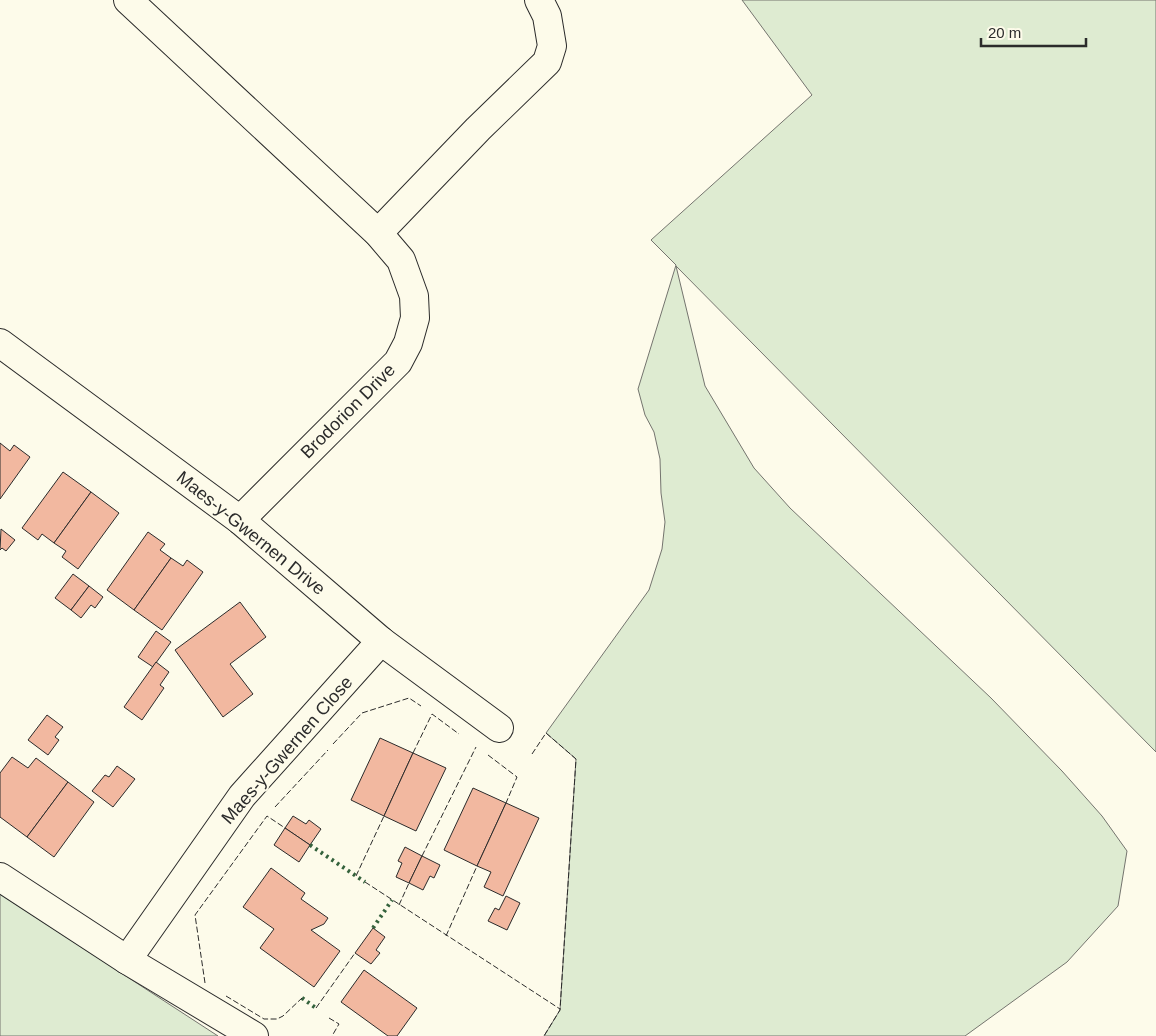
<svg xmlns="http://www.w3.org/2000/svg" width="1156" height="1036" font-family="Helvetica,sans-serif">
<rect width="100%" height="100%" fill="#fdfbea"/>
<g fill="#deebd1" stroke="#74746e">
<polygon points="742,0 1156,0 1156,752 676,266 705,386 754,468 790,508 991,698 1062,771 1102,816 1127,851 1118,906 1067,962 965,1036 544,1036 560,1010 576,759 546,733 649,590 662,549 665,522 661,493 660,459 654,432 645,415 638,389 676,265 651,240 812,95"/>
<polygon points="0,894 218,1036 0,1036"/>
</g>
<g fill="#f2b8a0" stroke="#2b2b2b">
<polygon points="0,443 10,451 14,445 30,457 0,499"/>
<polygon points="63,472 91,492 54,543 42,534 38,540 22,528"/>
<polygon points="91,492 119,513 78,569 62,557 66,551 54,543"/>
<polygon points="1,529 15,540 6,551 2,548 0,550"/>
<polygon points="148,532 165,544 160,550 171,558 134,610 107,590"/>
<polygon points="171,558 183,566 187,560 203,572 162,630 134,610"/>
<polygon points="73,574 89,586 71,610 55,598"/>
<polygon points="89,586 103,597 95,608 91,605 81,618 71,610"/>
<polygon points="240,602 266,637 230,664 253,694 223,717 175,650"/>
<polygon points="156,631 171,642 153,667 138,657"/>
<polygon points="156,662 169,672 160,685 164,688 142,720 124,707"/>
<polygon points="47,715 63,727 55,737 59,740 48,755 28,740"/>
<polygon points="380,738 413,753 384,816 351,800"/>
<polygon points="413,753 446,768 416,831 384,816"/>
<polygon points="12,757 28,768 36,758 68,782 27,837 0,817 0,773"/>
<polygon points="117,766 135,779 113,807 92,791 105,775 109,777"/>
<polygon points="68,782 94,802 54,857 27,837"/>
<polygon points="473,788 506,803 477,866 444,850"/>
<polygon points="506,803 539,818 503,896 484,887 491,872 477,866"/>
<polygon points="293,816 306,824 309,820 321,829 310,845 285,828"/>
<polygon points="285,828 310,845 299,862 274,845"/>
<polygon points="405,847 422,856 409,883 396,877 402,863 398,861"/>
<polygon points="422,856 440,865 434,878 430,876 423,890 409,883"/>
<polygon points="271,868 305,893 301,899 328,918 324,924 311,930 340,951 314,987 260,948 274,929 243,907"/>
<polygon points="506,896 520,903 507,930 488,921 495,908 499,910"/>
<polygon points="373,928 385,937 376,950 380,953 371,964 355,953"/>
<polygon points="364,970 417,1008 397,1036 388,1036 341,1002"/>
</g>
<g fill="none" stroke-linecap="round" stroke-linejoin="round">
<g stroke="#2b2b2b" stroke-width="30">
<g id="minor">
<polyline points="128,0 378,233 401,260 414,296 415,318 408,343 398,362 240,520"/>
<polyline points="378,233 478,129 547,62 552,46 547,16 539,0"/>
<polyline points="0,343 240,520 381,641 499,728"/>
<polyline points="0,877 127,960 254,1036"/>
<polyline points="127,960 242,796 381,641"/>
</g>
</g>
<use href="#minor" stroke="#fdfbea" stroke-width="28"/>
<g stroke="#34623c" stroke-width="4" stroke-dasharray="2.5 4" stroke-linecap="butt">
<polyline points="310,845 365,882"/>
<polyline points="373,928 392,900"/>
<polyline points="302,998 316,1008"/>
</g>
<g stroke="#2b2b2b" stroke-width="1" stroke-dasharray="6 2.5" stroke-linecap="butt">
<polyline points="333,744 362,713 409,698 421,706"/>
<polyline points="413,753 432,714 459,734"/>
<polyline points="532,754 546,733 576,759 560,1010 544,1036"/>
<polyline points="488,755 517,777 506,803"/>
<polyline points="275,807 328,750"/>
<polyline points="422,856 476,747"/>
<polyline points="356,876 384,816"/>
<polyline points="365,882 560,1009"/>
<polyline points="399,905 409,883"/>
<polyline points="446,936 477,866"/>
<polyline points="205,983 195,915 267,816 285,828"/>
<polyline points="226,996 264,1019 277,1019 283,1016 302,998"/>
<polyline points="316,1008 355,953"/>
<polyline points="329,1018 339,1024 332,1036"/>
</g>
</g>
<g text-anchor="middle" stroke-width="4" stroke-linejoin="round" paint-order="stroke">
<g font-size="18" fill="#2b2b2b" stroke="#fdfbea">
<text transform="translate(348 411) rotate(-45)" y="6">Brodorion Drive</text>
<text transform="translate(251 533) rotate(39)" y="6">Maes-y-Gwernen Drive</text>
<text transform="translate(287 750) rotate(-49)" y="6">Maes-y-Gwernen Close</text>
</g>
</g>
<path d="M981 38v8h105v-8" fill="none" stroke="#2b2b2b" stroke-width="2.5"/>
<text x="988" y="38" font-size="15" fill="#2b2b2b" stroke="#fdfbea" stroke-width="4" paint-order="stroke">20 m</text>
</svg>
